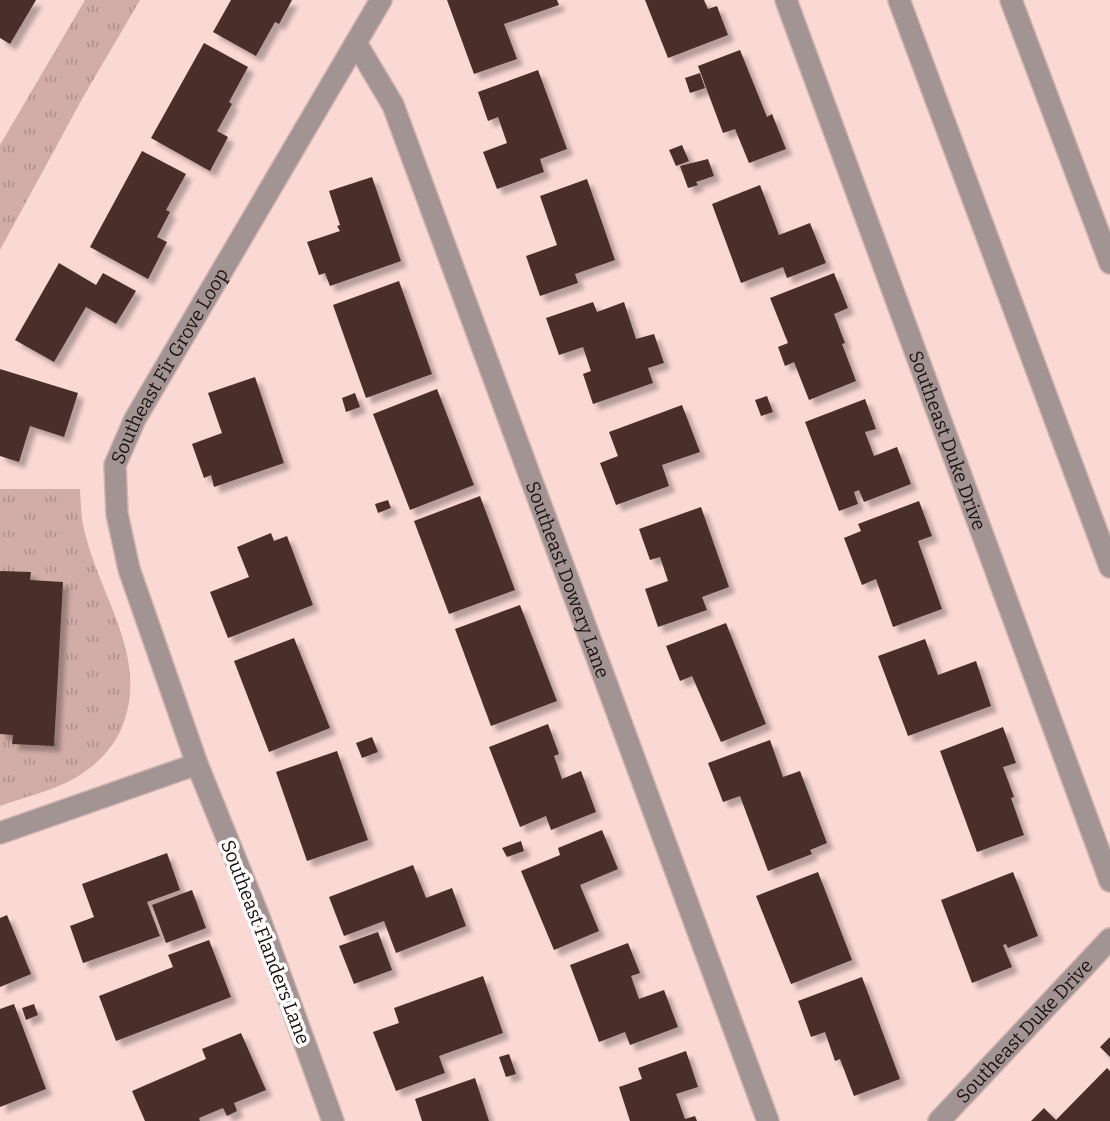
<svg xmlns="http://www.w3.org/2000/svg" width="1110" height="1121" font-family="Bitter,serif">
<defs>
<pattern id="grass-tufts" width="24" height="20" patternUnits="userSpaceOnUse" patternTransform="scale(1.75)"><rect width="24" height="20" fill="#d2aca7"/><path d="M3 7l-1-3M5 7V3M7 7l1-3M15 17l-1-3M17 17v-4M19 17l1-3" fill="none" stroke="#b4938f"/></pattern>
<filter id="shadow"><feDropShadow dx="6" dy="6" stdDeviation="2" flood-color="#0004"/></filter>
</defs>
<rect width="100%" height="100%" fill="#fad8d4"/>
<g fill="url(#grass-tufts)">
<polygon points="85,0 140,0 82,99 0,250 0,145"/>
<path d="M0,489H80C81,506 81,521 86,537C102,599 147,657 124,722C116,746 97,765 75,778C53,791 24,797 0,806Z"/>
</g>
<g fill="#492f2c" filter="url(#shadow)">
<polygon points="0,0 36,0 10,44 0,38"/>
<polygon points="231,0 292,0 279,24 275,22 256,56 213,32"/>
<polygon points="447,0 557,0 559,5 504,24 517,59 474,74"/>
<polygon points="645,0 704,0 708,9 717,6 728,35 668,58"/>
<polygon points="204,43 248,67 229,102 232,104 217,131 228,137 210,171 151,138"/>
<polygon points="740,50 767,117 772,114 786,149 749,163 735,129 723,133 698,66"/>
<polygon points="538,70 567,149 540,159 544,172 497,189 483,152 507,143 498,117 488,121 478,92"/>
<polygon points="700,73 705,88 690,93 685,78"/>
<polygon points="682,145 689,161 676,166 669,150"/>
<polygon points="142,151 186,174 166,210 170,212 157,237 167,242 148,279 90,247"/>
<polygon points="708,159 714,176 696,182 698,185 688,188 680,166"/>
<polygon points="372,177 401,261 330,286 325,273 319,275 307,242 340,231 337,226 340,225 329,191"/>
<polygon points="587,179 615,260 575,274 578,283 540,296 526,256 557,245 540,196"/>
<polygon points="760,185 779,235 810,223 826,263 787,278 783,267 741,283 712,204"/>
<polygon points="59,263 96,285 103,273 136,291 116,324 86,307 54,362 15,340"/>
<polygon points="834,273 848,308 834,314 845,343 842,344 856,381 809,400 794,362 785,366 778,347 788,343 770,298"/>
<polygon points="399,281 432,374 366,398 333,305"/>
<polygon points="593,302 597,312 624,302 636,339 654,334 664,363 648,368 653,383 593,404 583,374 591,371 583,347 559,355 546,318"/>
<polygon points="0,369 78,393 64,437 30,426 19,462 0,456"/>
<polygon points="255,377 284,463 214,487 211,475 204,478 192,444 222,433 208,393"/>
<polygon points="437,389 474,485 410,510 373,414"/>
<polygon points="355,393 360,407 346,412 342,398"/>
<polygon points="767,396 773,412 761,416 755,400"/>
<polygon points="865,399 876,429 865,432 874,456 897,447 911,484 864,502 859,490 854,492 858,504 839,511 805,422"/>
<polygon points="682,405 700,452 662,465 669,486 616,505 600,463 618,456 609,432"/>
<polygon points="480,496 515,590 449,614 414,521"/>
<polygon points="388,500 391,508 378,513 375,504"/>
<polygon points="919,501 932,536 918,541 942,609 893,627 876,579 862,585 844,538 861,531 858,524"/>
<polygon points="701,507 729,587 702,597 707,610 658,627 645,589 668,581 660,557 650,560 639,529"/>
<polygon points="271,533 274,541 287,536 313,605 228,638 210,592 249,577 237,547"/>
<polygon points="0,571 31,572 30,580 63,582 54,746 12,744 13,735 0,734"/>
<polygon points="520,605 557,701 491,726 455,629"/>
<polygon points="726,623 766,724 721,742 692,676 680,681 666,646"/>
<polygon points="294,638 330,728 269,752 234,661"/>
<polygon points="925,639 938,675 976,661 991,706 908,736 878,656"/>
<polygon points="548,724 559,754 554,756 562,779 581,771 596,812 551,830 546,816 520,827 489,747"/>
<polygon points="1003,727 1016,763 1003,767 1014,797 1011,798 1024,835 977,852 940,751"/>
<polygon points="372,737 378,752 362,758 356,743"/>
<polygon points="770,740 783,777 800,771 827,843 810,850 812,854 768,871 740,796 723,802 708,763"/>
<polygon points="337,751 368,840 307,861 276,772"/>
<polygon points="602,830 618,869 580,885 599,931 554,950 521,871 560,855 558,848"/>
<polygon points="521,841 524,851 507,857 502,848"/>
<polygon points="167,853 180,890 147,902 160,936 83,963 70,926 94,917 82,884"/>
<polygon points="413,865 426,898 452,888 466,926 396,953 384,921 344,936 329,897"/>
<polygon points="818,872 852,960 791,984 756,896"/>
<polygon points="1013,872 1038,936 1008,948 1006,944 1003,945 1012,967 972,983 941,900"/>
<polygon points="192,890 206,928 166,943 152,905"/>
<polygon points="7,915 31,974 0,987 0,918"/>
<polygon points="378,932 392,970 354,984 339,946"/>
<polygon points="209,940 231,997 116,1041 99,996 173,967 168,955"/>
<polygon points="628,943 640,973 631,976 639,999 664,990 678,1027 630,1045 625,1032 599,1042 570,965"/>
<polygon points="483,976 503,1033 439,1056 445,1073 396,1091 373,1032 399,1023 394,1008"/>
<polygon points="862,977 900,1079 854,1096 840,1059 835,1061 825,1032 811,1037 798,1001"/>
<polygon points="14,1004 46,1089 0,1107 0,1009"/>
<polygon points="34,1004 38,1015 26,1020 22,1008"/>
<polygon points="241,1033 266,1090 234,1103 237,1111 227,1116 223,1108 199,1118 200,1121 145,1121 132,1091 206,1059 202,1049"/>
<polygon points="1110,1037 1110,1057 1100,1047"/>
<polygon points="686,1051 698,1087 676,1094 685,1119 695,1116 697,1121 630,1121 619,1087 642,1079 638,1068"/>
<polygon points="509,1054 516,1074 506,1077 499,1057"/>
<polygon points="1107,1068 1110,1071 1110,1121 1031,1121 1044,1108 1056,1120"/>
<polygon points="475,1078 489,1121 422,1121 415,1099"/>
</g>
<g fill="none" stroke-linecap="round" stroke-linejoin="round">
<g stroke="#d2b4b1" stroke-width="24">
<g id="minor">
<path id="s1" d="M786,0L1110,881"/>
<polyline points="899,0 1110,567"/>
<polyline points="1011,0 1110,263"/>
<path id="s2" d="M356,43L393,105L768,1121"/>
<polyline points="0,833 197,764"/>
<path id="s3" d="M333,1121L259,917L197,764L129,569L117,514L115,465L135,419L381,0"/>
<path id="s4" d="M939,1121L1110,939"/>
</g>
</g>
<use href="#minor" stroke="#a29492" stroke-width="21"/>
</g>
<g text-anchor="middle" stroke-width="7" stroke-linejoin="round" paint-order="stroke">
<g font-size="19" fill="#1d1211" stroke="#fff">
<text dy="7" stroke="none"><textPath href="#s3" startOffset="807">Southeast Fir Grove Loop</textPath></text>
<text dy="7" stroke="none"><textPath href="#s1" startOffset="469">Southeast Duke Drive</textPath></text>
<text dy="7" stroke="none"><textPath href="#s2" startOffset="578">Southeast Dowery Lane</textPath></text>
<text transform="translate(266 942) rotate(69)" y="7">Southeast Flanders Lane</text>
<text dy="7" stroke="none"><textPath href="#s4" startOffset="124">Southeast Duke Drive</textPath></text>
</g>
</g>
</svg>
